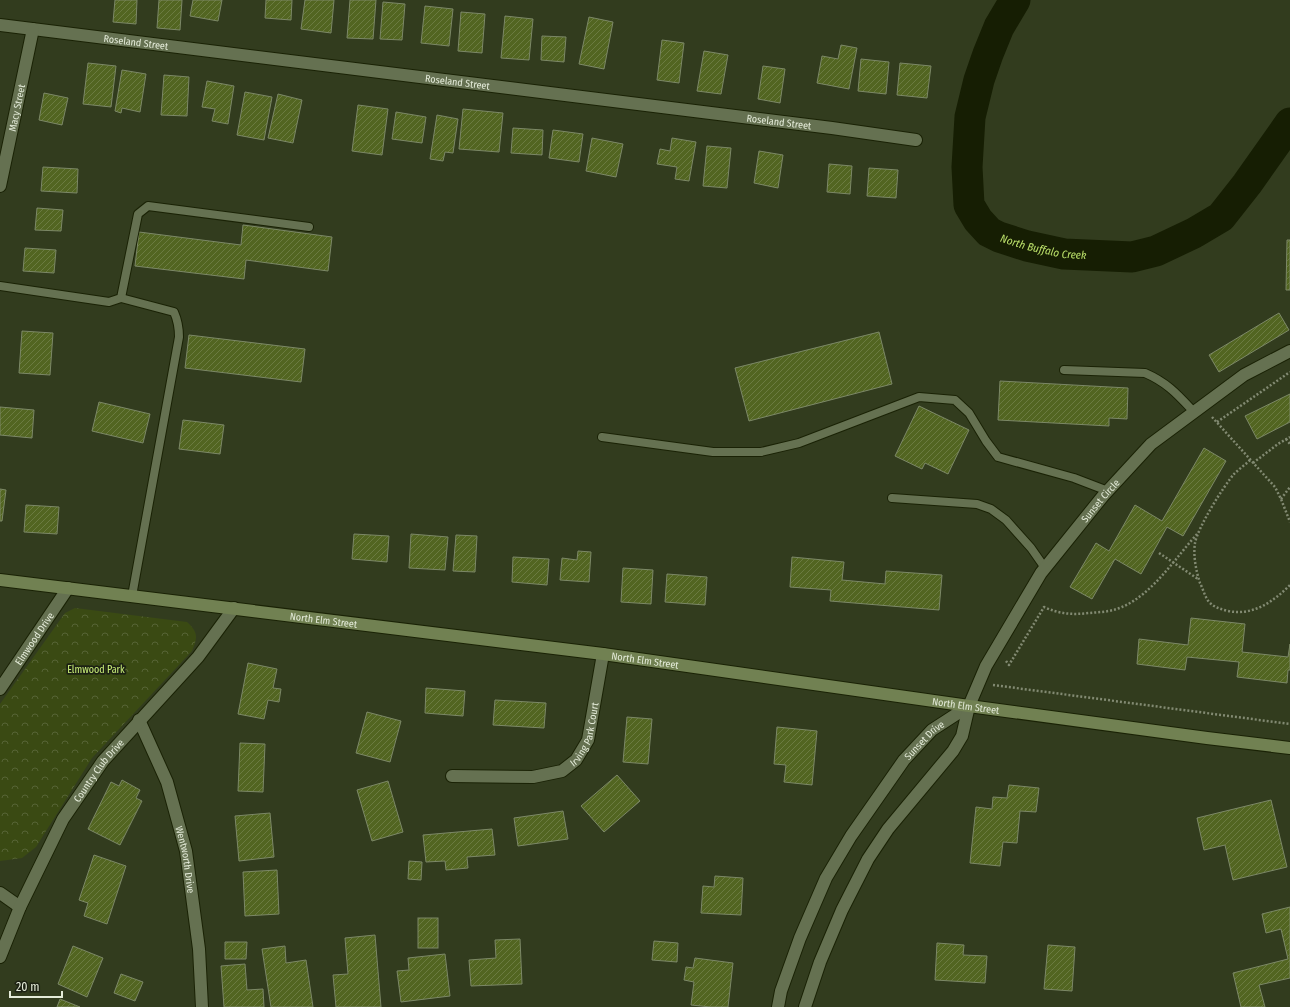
<svg xmlns="http://www.w3.org/2000/svg" width="1290" height="1007" font-family="'Fira Sans Condensed',sans-serif">
<defs>
<pattern id="park-crowns" width="20" height="18" patternUnits="userSpaceOnUse"><rect width="20" height="18" fill="#3a4a13"/><path d="M2 6a3 3 0 1 1 6 0M12 15a3 3 0 1 1 6 0" fill="none" stroke="#566435"/></pattern>
<pattern id="building-hatch" width="6" height="6" patternUnits="userSpaceOnUse"><rect width="6" height="6" fill="#526521"/><path d="M-1 1l2-2M0 6l6-6M5 7l2-2" fill="none" stroke="#6b7b41"/></pattern>
</defs>
<rect width="100%" height="100%" fill="#323c1e"/>
<path fill="url(#park-crowns)" d="M75,608L187,622C198,632 198,637 192,651L92,758L36,847L22,858L0,861V704L65,613Z"/>
<g fill="none" stroke-linecap="round" stroke-linejoin="round">
<path stroke="#161e03" stroke-width="31" id="s1" d="M1015,0L999,27L988,54L979,80L970,117L967,167L969,205L978,220L989,232L999,237L1027,246L1064,254L1132,257L1156,251L1194,233L1221,217L1247,184L1290,123"/>
</g>
<g fill="url(#building-hatch)" stroke="#7c8867">
<polygon points="115,0 137,0 136,24 113,22"/>
<polygon points="159,0 182,0 180,30 157,28"/>
<polygon points="193,0 222,0 218,21 190,16"/>
<polygon points="266,0 292,0 291,20 265,18"/>
<polygon points="305,0 334,0 331,33 301,29"/>
<polygon points="350,0 376,0 373,39 347,38"/>
<polygon points="383,2 405,4 402,40 380,39"/>
<polygon points="425,6 453,9 449,46 421,43"/>
<polygon points="461,12 485,14 482,53 458,51"/>
<polygon points="505,16 533,19 529,60 501,58"/>
<polygon points="589,17 613,22 604,69 579,64"/>
<polygon points="542,36 566,37 564,62 541,60"/>
<polygon points="662,40 684,43 679,83 657,80"/>
<polygon points="841,45 857,48 849,89 817,83 822,56 838,59"/>
<polygon points="704,51 728,55 721,94 697,91"/>
<polygon points="861,59 889,62 886,94 858,91"/>
<polygon points="88,63 116,66 111,107 83,104"/>
<polygon points="900,63 931,66 927,98 897,95"/>
<polygon points="763,66 785,69 780,103 758,99"/>
<polygon points="122,70 146,74 140,112 122,108 121,113 115,111"/>
<polygon points="164,75 189,77 187,116 161,115"/>
<polygon points="207,81 234,86 228,124 212,121 215,109 202,107"/>
<polygon points="245,92 272,97 264,140 237,135"/>
<polygon points="44,93 68,98 62,125 39,120"/>
<polygon points="278,94 302,100 293,143 268,138"/>
<polygon points="358,105 388,109 382,155 352,151"/>
<polygon points="463,109 503,113 499,152 459,149"/>
<polygon points="396,112 426,117 422,143 392,139"/>
<polygon points="437,115 458,119 453,153 445,152 443,161 430,159"/>
<polygon points="513,128 543,130 542,155 511,153"/>
<polygon points="553,130 583,134 579,162 549,158"/>
<polygon points="592,138 623,144 616,177 586,171"/>
<polygon points="672,138 696,142 689,181 675,179 677,167 657,164 660,149 670,151"/>
<polygon points="707,146 731,148 727,188 703,186"/>
<polygon points="759,151 783,155 778,188 754,183"/>
<polygon points="829,164 852,166 850,194 827,192"/>
<polygon points="43,167 78,169 77,193 41,191"/>
<polygon points="869,168 898,170 896,198 867,196"/>
<polygon points="37,208 63,210 61,231 35,230"/>
<polygon points="243,225 332,237 328,271 246,260 244,279 135,266 139,232 241,245"/>
<polygon points="1287,240 1290,240 1290,290 1286,290"/>
<polygon points="25,248 56,250 54,273 23,271"/>
<polygon points="1279,313 1289,330 1219,372 1209,355"/>
<polygon points="22,331 53,333 50,375 19,373"/>
<polygon points="879,332 892,384 749,421 735,368"/>
<polygon points="189,335 305,349 301,382 185,368"/>
<polygon points="1000,381 1128,388 1127,419 1109,418 1109,426 998,420"/>
<polygon points="1290,394 1290,422 1257,439 1245,416"/>
<polygon points="99,402 150,414 143,443 92,431"/>
<polygon points="919,406 969,430 948,474 925,463 922,469 895,456"/>
<polygon points="0,407 34,410 32,438 0,435"/>
<polygon points="183,420 224,425 220,454 179,449"/>
<polygon points="1204,448 1226,461 1183,536 1167,527 1141,574 1115,559 1092,599 1070,587 1096,543 1109,551 1135,505 1162,521"/>
<polygon points="0,489 6,490 2,521 0,521"/>
<polygon points="26,505 59,507 57,534 24,532"/>
<polygon points="354,534 389,536 387,562 352,559"/>
<polygon points="411,534 448,537 445,570 409,568"/>
<polygon points="456,535 477,536 475,572 453,571"/>
<polygon points="578,551 591,552 589,582 560,580 562,558 577,560"/>
<polygon points="513,557 549,559 547,585 512,582"/>
<polygon points="792,557 844,562 842,580 885,584 886,571 942,575 939,610 830,601 831,590 790,587"/>
<polygon points="623,568 653,570 651,604 621,602"/>
<polygon points="667,574 707,577 705,605 665,602"/>
<polygon points="1191,618 1245,624 1242,652 1288,657 1290,644 1290,670 1288,670 1287,683 1237,677 1239,662 1187,657 1185,670 1137,664 1139,639 1188,645"/>
<polygon points="248,663 277,669 273,688 281,689 279,702 268,700 264,719 238,714"/>
<polygon points="426,688 465,691 463,716 425,713"/>
<polygon points="495,700 546,703 544,728 493,725"/>
<polygon points="367,712 401,721 390,762 356,753"/>
<polygon points="627,717 652,719 648,764 623,762"/>
<polygon points="777,727 817,731 812,785 784,782 786,765 774,764"/>
<polygon points="240,743 265,744 263,792 238,791"/>
<polygon points="617,775 640,801 604,832 581,806"/>
<polygon points="122,780 140,790 136,798 142,801 120,845 88,829 111,782 119,786"/>
<polygon points="388,781 403,832 372,841 357,790"/>
<polygon points="1009,785 1039,788 1036,812 1020,811 1017,843 1003,842 1000,866 970,863 976,807 992,809 993,797 1007,798"/>
<polygon points="1271,800 1287,867 1233,880 1225,845 1204,850 1197,818"/>
<polygon points="563,811 568,839 518,846 514,818"/>
<polygon points="270,813 274,857 239,861 235,816"/>
<polygon points="492,829 495,855 467,857 468,868 446,870 445,861 426,862 423,835"/>
<polygon points="94,855 126,866 107,924 84,916 88,903 79,900"/>
<polygon points="409,861 422,862 421,880 408,879"/>
<polygon points="277,870 279,914 245,916 243,872"/>
<polygon points="715,876 743,878 741,915 701,913 703,886 714,887"/>
<polygon points="1290,907 1290,978 1259,985 1265,1007 1241,1007 1233,973 1288,959 1281,929 1266,933 1262,914"/>
<rect x="418" y="918" width="20" height="30"/>
<polygon points="375,935 381,1007 336,1007 333,975 348,974 345,938"/>
<polygon points="520,939 522,984 471,986 469,960 496,958 495,940"/>
<polygon points="654,941 678,943 677,962 652,960"/>
<polygon points="225,942 247,942 246,959 225,959"/>
<polygon points="937,943 964,945 963,955 987,956 985,983 935,980"/>
<polygon points="1048,945 1075,947 1072,991 1044,989"/>
<polygon points="73,946 103,958 87,997 58,984"/>
<polygon points="285,946 286,963 306,960 313,1007 271,1007 262,949"/>
<polygon points="445,954 450,996 401,1002 397,971 409,970 408,958"/>
<polygon points="695,958 733,963 728,1007 711,1007 691,1005 694,982 684,980 686,967 693,968"/>
<polygon points="245,964 247,990 263,989 264,1007 224,1007 221,966"/>
<polygon points="121,974 143,982 135,1001 114,993"/>
<polygon points="60,999 80,1007 57,1007"/>
</g>
<g fill="none" stroke-linecap="round" stroke-linejoin="round">
<g stroke="#1a2205" stroke-width="10">
<g id="lane">
<polyline points="0,286 109,302 121,298 138,214 148,206 309,227"/>
<path d="M121,298L174,312C178,321 179,328 179,337L132,596"/>
<path d="M1064,370L1145,373C1168,383 1178,395 1194,412"/>
<polyline points="602,437 713,452 761,452 799,443 919,397 955,400 969,413 986,441 998,457 1074,478 1108,491"/>
<polyline points="892,498 977,504 991,509 1006,520 1031,548 1045,568"/>
</g>
</g>
<g stroke="#1a2205" stroke-width="14">
<g id="street">
<path id="s2" d="M0,25L832,128L916,140"/>
<path id="s3" d="M0,186L33,29"/>
<path id="s4" d="M0,689L68,588"/>
<path id="s5" d="M139,720L167,782L186,851L199,949L202,1007"/>
<path id="s6" d="M452,776L533,777L562,771L576,760L588,740L603,654"/>
<polyline points="0,893 20,907"/>
<path id="s7" d="M0,957L20,907L63,819L103,761L198,657L234,608"/>
<path id="s8" d="M778,1007L781,991L800,938L826,878L851,836L904,760L932,730L969,706"/>
<path id="s9" d="M805,1007L820,962L842,910L868,859L888,829L953,751L962,736L969,706L986,666L1041,573L1103,496L1151,444L1244,375L1290,351"/>
</g>
</g>
<g stroke="#1a2205" stroke-width="14">
<g id="secondary">
<path id="s10" d="M0,580L603,654L969,706L1207,738L1290,748"/>
</g>
</g>
<g stroke="#828a72" stroke-width="2.5" stroke-dasharray="2 2" stroke-linecap="butt">
<polyline points="1212,417 1275,487 1281,499 1290,522"/>
<polyline points="1217,422 1290,372"/>
<polyline points="1286,439 1290,444"/>
<path d="M1250,460C1245,465 1239,469 1234,474C1223,487 1198,527 1195,543C1193,555 1196,571 1200,583C1203,589 1205,597 1209,602C1215,608 1221,609 1228,611C1253,616 1273,602 1290,585"/>
<polyline points="1253,463 1278,444 1290,437"/>
<polyline points="1281,499 1290,487"/>
<polyline points="1159,553 1198,579"/>
<path d="M1006,661L1009,665L1044,607C1059,614 1073,615 1089,613C1100,612 1111,612 1122,607C1153,594 1176,557 1198,533"/>
<polyline points="993,685 1290,724"/>
</g>
<use href="#lane" stroke="#657151" stroke-width="8"/>
<use href="#street" stroke="#657151" stroke-width="12"/>
<use href="#secondary" stroke="#718152" stroke-width="12"/>
</g>
<g text-anchor="middle" stroke-width="3.5" stroke-linejoin="round" paint-order="stroke">
<g font-size="10" fill="#e4ebd9" stroke="#1c2113">
<text dy="4" stroke="none"><textPath href="#s2" startOffset="137">Roseland Street</textPath></text>
<text dy="4" stroke="none"><textPath href="#s2" startOffset="461">Roseland Street</textPath></text>
<text dy="4" stroke="none"><textPath href="#s3" startOffset="80">Macy Street</textPath></text>
<text dy="4" stroke="none"><textPath href="#s2" startOffset="785">Roseland Street</textPath></text>
<text dy="4" stroke="none"><textPath href="#s9" startOffset="592">Sunset Circle</textPath></text>
<text dy="4" stroke="none"><textPath href="#s10" startOffset="326">North Elm Street</textPath></text>
<text dy="4" stroke="none"><textPath href="#s4" startOffset="61">Elmwood Drive</textPath></text>
<text dy="4" stroke="none"><textPath href="#s10" startOffset="650">North Elm Street</textPath></text>
<text dy="4" stroke="none"><textPath href="#s10" startOffset="974">North Elm Street</textPath></text>
<text dy="4" stroke="none"><textPath href="#s6" startOffset="156">Irving Park Court</textPath></text>
<text dy="4" stroke="none"><textPath href="#s8" startOffset="308">Sunset Drive</textPath></text>
<text dy="4" stroke="none"><textPath href="#s7" startOffset="212">Country Club Drive</textPath></text>
<text dy="4" stroke="none"><textPath href="#s5" startOffset="148">Wentworth Drive</textPath></text>
</g>
<g font-size="10" fill="#cbf07a" stroke="#1c2113">
<text x="96" y="673">Elmwood Park</text>
</g>
<g font-size="11" font-style="italic" fill="#bbe06a" stroke="#1c2113">
<text dy="4" stroke="none"><textPath href="#s1" startOffset="305">North Buffalo Creek</textPath></text>
</g>
</g>
<path d="M10 991v6h52v-6" fill="none" stroke="#e4ebd9" stroke-width="2"/>
<text x="16" y="991" font-size="12" fill="#e4ebd9" stroke="#1c2113" stroke-width="3" paint-order="stroke">20 m</text>
</svg>
